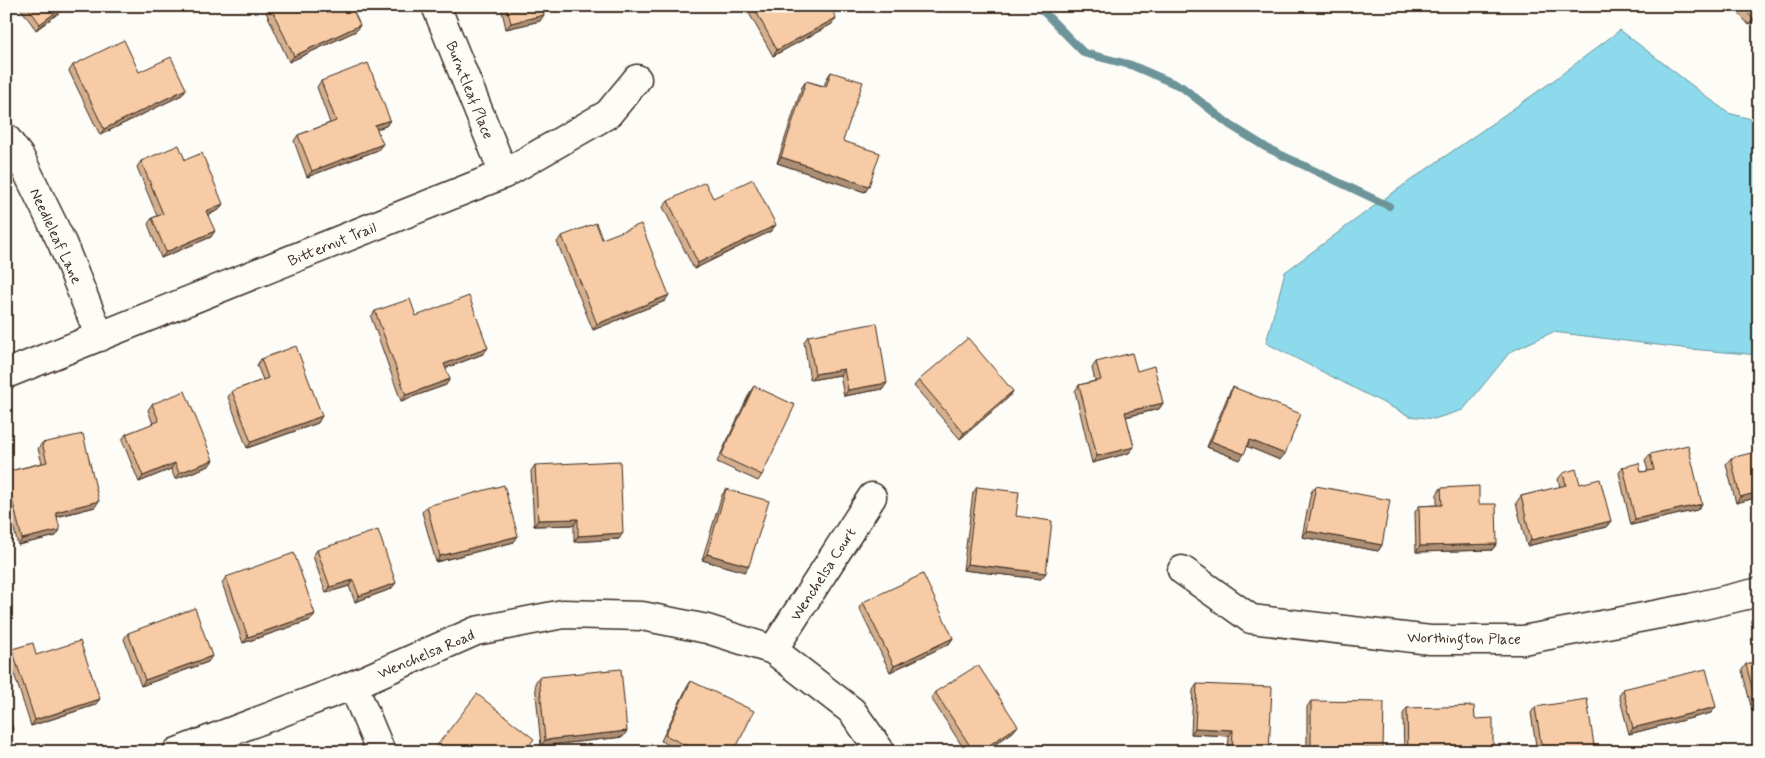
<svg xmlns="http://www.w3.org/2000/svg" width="1765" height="758" font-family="Mynerve,sans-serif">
<rect width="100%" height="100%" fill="#fdfcf7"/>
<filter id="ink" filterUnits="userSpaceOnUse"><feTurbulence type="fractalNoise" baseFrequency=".02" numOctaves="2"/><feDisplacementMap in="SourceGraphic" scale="10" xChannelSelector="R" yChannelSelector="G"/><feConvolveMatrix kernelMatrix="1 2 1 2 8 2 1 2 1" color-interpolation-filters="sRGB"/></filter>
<g filter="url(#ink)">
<polygon fill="#8cdaeb" stroke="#6c9499" points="1620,30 1728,113 1759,121 1759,355 1690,349 1553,332 1510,352 1463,410 1434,419 1409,416 1266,343 1285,272 1381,201 1550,83"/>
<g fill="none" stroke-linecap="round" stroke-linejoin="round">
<polyline stroke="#6c9499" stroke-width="8" points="1038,6 1084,53 1131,65 1182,87 1230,125 1267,148 1389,206"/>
<g stroke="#3b2a1e" stroke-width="31">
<g id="minor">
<polyline points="436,6 504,174"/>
<polyline points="6,138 20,157 62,243 100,337"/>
<polyline points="6,374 504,174 608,114 637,79"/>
<polyline points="1182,570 1251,619 1430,640 1523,640 1691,608 1759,592"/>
<polyline points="773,650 872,497"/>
<polyline points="353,685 381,752"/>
<polyline points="177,752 353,685 476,631 563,614 642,616 707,629 773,650 852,711 881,752"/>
</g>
</g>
<use href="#minor" stroke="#fdfcf7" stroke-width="28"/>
</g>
<g fill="#d4af8e" stroke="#3b2a1e">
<polygon points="19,6 68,6 36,30"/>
<polygon points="270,6 360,25 356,31 289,62 266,12"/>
<polygon points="501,6 542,6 540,21 506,29"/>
<polygon points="745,6 830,6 836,18 832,24 773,56"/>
<polygon points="1703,6 1713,6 1707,12"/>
<polygon points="1732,6 1759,6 1759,17 1749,25"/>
<polygon points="73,65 139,72 182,95 100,135 69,71"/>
<polygon points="831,72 843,141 869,186 865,192 777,163 802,87 806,81 824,86 827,78"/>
<polygon points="321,81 390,120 386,126 377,129 378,150 307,177 294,141 298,135 330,123 317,87"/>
<polygon points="185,160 219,210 208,215 211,237 161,258 148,224 152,218 157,216 137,167 141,161"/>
<polygon points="713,198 771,231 694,269 663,207 668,201"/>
<polygon points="562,236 602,239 665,301 593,330 557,242"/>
<polygon points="375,311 416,316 483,354 446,368 446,385 401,401 371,317"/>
<polygon points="808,336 883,389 844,396 840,375 810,380 804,342"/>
<polygon points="261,359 318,423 247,448 228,397 232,391 263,380 257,365"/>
<polygon points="1096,362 1137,371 1163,403 1159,409 1126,417 1134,447 1129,453 1092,463 1075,391 1079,385 1095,381 1092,368"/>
<polygon points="919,380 1013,391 1009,397 960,439 914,386"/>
<polygon points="754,386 762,475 758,481 717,462 750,392"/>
<polygon points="1233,387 1280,460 1247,446 1240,460 1207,447 1229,393"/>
<polygon points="152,404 209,466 175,479 171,469 139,482 122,440 126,434 153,424 148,410"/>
<polygon points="1759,432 1759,445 1756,435"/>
<polygon points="42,443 95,507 57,517 56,536 18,545 6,498 6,472 42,463 38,449"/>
<polygon points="1650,454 1702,504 1697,510 1631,525 1619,473 1623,467 1641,472 1648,471 1645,460"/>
<polygon points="1731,458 1759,497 1736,503 1726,464"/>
<polygon points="535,465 619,539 574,542 574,525 534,526 531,471"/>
<polygon points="1563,473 1580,484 1611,521 1606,527 1527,546 1516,503 1521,496 1560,487 1558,479"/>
<polygon points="1316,486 1382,545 1378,551 1302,537 1311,492"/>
<polygon points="977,487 1016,516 1041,579 963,570 973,493"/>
<polygon points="1441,488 1479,504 1492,550 1416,552 1415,512 1419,506 1437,505 1437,494"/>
<polygon points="726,489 745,572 702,560 722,495"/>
<polygon points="427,506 514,542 436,562 422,512"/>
<polygon points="317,550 391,589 355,602 349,586 326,593 313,556"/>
<polygon points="226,577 311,620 243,643 222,583"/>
<polygon points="863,602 953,638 949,644 890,672 859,608"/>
<polygon points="128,633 208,662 141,686 124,639"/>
<polygon points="12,649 36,655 95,705 31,726 8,655"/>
<polygon points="1759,661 1759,729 1757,730 1742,670 1746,664"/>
<polygon points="539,677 623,737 541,746 535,683"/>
<polygon points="691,681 734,752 682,752 661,741 687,687"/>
<polygon points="1197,684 1269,752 1228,752 1229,736 1191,734 1193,690"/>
<polygon points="1623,689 1711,713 1629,734 1619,695"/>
<polygon points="935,692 1013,732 984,752 966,752 931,698"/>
<polygon points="1311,701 1380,752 1307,752 1307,707"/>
<polygon points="1535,707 1595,752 1537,752 1531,713"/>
<polygon points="1407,708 1475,719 1493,752 1404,752 1403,714"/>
</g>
<g fill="#ac8e74" stroke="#3b2a1e">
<polygon points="64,6 68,6 36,30 40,24"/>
<polygon points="1759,14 1759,17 1749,25 1753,19"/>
<polygon points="544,15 540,21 506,29 511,23"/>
<polygon points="836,18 832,24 773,56 777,50"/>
<polygon points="360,25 356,31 289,62 294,56"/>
<polygon points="186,89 182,95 100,135 104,129"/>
<polygon points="390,120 386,126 371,131 375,125"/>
<polygon points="383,144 378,150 307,177 312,171"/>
<polygon points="781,157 869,186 865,192 777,163"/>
<polygon points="223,204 219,210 202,217 206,211"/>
<polygon points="776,225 771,231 694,269 698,263"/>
<polygon points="215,231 211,237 161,258 166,252"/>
<polygon points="669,295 665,301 593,330 597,324"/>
<polygon points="488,348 483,354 440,370 444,364"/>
<polygon points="844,369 840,375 810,380 815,374"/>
<polygon points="450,379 446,385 401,401 406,395"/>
<polygon points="887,383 883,389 844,396 848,390"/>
<polygon points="1013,391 1009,397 960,439 964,433"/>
<polygon points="1163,403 1159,409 1120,418 1125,412"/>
<polygon points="322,416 318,423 247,448 251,442"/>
<polygon points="1250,440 1285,454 1280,460 1246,446"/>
<polygon points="1211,441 1244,454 1240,460 1207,447"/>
<polygon points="1134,447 1129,453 1092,463 1097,456"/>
<polygon points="213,460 209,466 175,479 179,473"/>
<polygon points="175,463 171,469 139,482 143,476"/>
<polygon points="1759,492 1759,497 1736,503 1740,497"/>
<polygon points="99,501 95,507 51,518 56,512"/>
<polygon points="1702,504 1697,510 1631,525 1635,519"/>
<polygon points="578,519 574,525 534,526 538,520"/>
<polygon points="1611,521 1606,527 1527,546 1531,540"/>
<polygon points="60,530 56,536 18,545 22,539"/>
<polygon points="1307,531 1382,545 1378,551 1302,537"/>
<polygon points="623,533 619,539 574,542 578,536"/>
<polygon points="518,536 514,542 436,562 440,556"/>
<polygon points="1497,544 1492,550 1416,552 1420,546"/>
<polygon points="707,554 749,566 745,572 702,560"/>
<polygon points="967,564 1046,573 1041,579 963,570"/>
<polygon points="353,580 349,586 326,593 330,587"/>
<polygon points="396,583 391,589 355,602 359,596"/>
<polygon points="315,614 311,620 243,643 248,637"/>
<polygon points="953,638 949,644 890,672 894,666"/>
<polygon points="212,656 208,662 141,686 145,680"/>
<polygon points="100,699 95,705 31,726 35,720"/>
<polygon points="1716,707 1711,713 1629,734 1633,728"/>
<polygon points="1018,726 1013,732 984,752 979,752"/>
<polygon points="1195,728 1233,730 1229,736 1191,734"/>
<polygon points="13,729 9,735 6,736 6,731"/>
<polygon points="627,731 623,737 541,746 545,740"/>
<polygon points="1311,747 1383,748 1380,752 1308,752"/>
<polygon points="1559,747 1555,752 1540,752 1542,749"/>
</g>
<g fill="#f6cba5" stroke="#3b2a1e">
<polygon points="27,6 64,6 40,24"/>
<polygon points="270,6 351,6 360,25 294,56"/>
<polygon points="506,6 542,6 544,15 511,23"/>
<polygon points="753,6 830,6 836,18 777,50"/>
<polygon points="1742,6 1759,6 1759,14 1753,19"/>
<polygon points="124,40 139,72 171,57 186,89 104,129 73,65"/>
<polygon points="368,63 390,120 375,125 383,144 312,171 298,135 336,121 321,81"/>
<polygon points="831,72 863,82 843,141 880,153 869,186 781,157 806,81 826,87"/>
<polygon points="179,145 185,160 202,153 223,204 206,211 215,231 166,252 152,218 163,214 141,161"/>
<polygon points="753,179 776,225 698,263 668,201 705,182 713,198"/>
<polygon points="596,223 602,239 641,224 669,295 597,324 562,236"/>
<polygon points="469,296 488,348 444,364 450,379 406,395 375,311 410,299 416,316"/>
<polygon points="877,323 887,383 848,390 844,369 815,374 808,336"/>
<polygon points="968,338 1013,391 964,433 919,380"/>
<polygon points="296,346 322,416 251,442 232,391 268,378 261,359"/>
<polygon points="1132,353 1137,371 1154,366 1163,403 1125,412 1134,447 1097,456 1079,385 1101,380 1096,362"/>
<polygon points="754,386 795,405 762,475 721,456"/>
<polygon points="1233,387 1301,414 1285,454 1250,440 1244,454 1211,441"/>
<polygon points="185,391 213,460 179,473 175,463 143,476 126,434 159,421 152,404"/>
<polygon points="83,434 99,501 56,512 60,530 22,539 6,475 6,472 47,462 42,443"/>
<polygon points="1688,445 1702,504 1635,519 1623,467 1639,463 1641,472 1654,470 1650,454"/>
<polygon points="1759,451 1759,492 1740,497 1731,458"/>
<polygon points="620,461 623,533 578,536 578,519 538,520 535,465"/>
<polygon points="1576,469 1580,484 1600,479 1611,521 1531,540 1521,496 1566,485 1563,473"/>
<polygon points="504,485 518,536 440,556 427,506"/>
<polygon points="1316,486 1390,500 1382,545 1307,531"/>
<polygon points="1479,486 1479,504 1496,504 1497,544 1420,546 1419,506 1442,505 1441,488"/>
<polygon points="977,487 1019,492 1016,516 1052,521 1046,573 967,564"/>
<polygon points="726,489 769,501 749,566 707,554"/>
<polygon points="378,530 396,583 359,596 353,580 330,587 317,550"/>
<polygon points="294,553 315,614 248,637 226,577"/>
<polygon points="923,574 953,638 894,666 863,602"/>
<polygon points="195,608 212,656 145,680 128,633"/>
<polygon points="80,641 100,699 35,720 12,649 33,643 36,655"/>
<polygon points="1759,661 1759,715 1746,664"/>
<polygon points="978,665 1018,726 979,752 974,752 935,692"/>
<polygon points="621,669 627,731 545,740 539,677"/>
<polygon points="1706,669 1716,707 1633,728 1623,689"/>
<polygon points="691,681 754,711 734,752 699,752 665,735"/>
<polygon points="1197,684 1272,687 1269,752 1232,752 1233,730 1195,728"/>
<polygon points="477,694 534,739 524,752 432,752"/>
<polygon points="1587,699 1595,752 1559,752 1559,747 1542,749 1535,707"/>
<polygon points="1311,701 1384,702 1383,748 1311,747"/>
<polygon points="6,706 13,729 6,731"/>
<polygon points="1474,706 1475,719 1493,718 1493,752 1408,752 1407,708"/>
<polygon points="1055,747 1058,752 1048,752"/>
</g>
</g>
<g text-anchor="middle" stroke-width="4.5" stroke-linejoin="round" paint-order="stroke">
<g font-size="15" fill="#3b2a1e" stroke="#fdfcf7">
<text transform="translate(470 90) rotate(68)" y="5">Burntleaf Place</text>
<text transform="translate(56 236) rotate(65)" y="5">Needleleaf Lane</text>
<text transform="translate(332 244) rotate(-22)" y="5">Bitternut Trail</text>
<text transform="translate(823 574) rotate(-57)" y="5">Wenchelsa Court</text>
<text transform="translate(1464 638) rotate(1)" y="5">Worthington Place</text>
<text transform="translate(426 654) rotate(-23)" y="5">Wenchelsa Road</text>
</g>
</g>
<rect width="1765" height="758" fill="none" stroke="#fdfcf7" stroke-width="25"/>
<rect x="12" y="12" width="1740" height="733" fill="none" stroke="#3b2a1e" stroke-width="2" filter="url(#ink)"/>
</svg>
